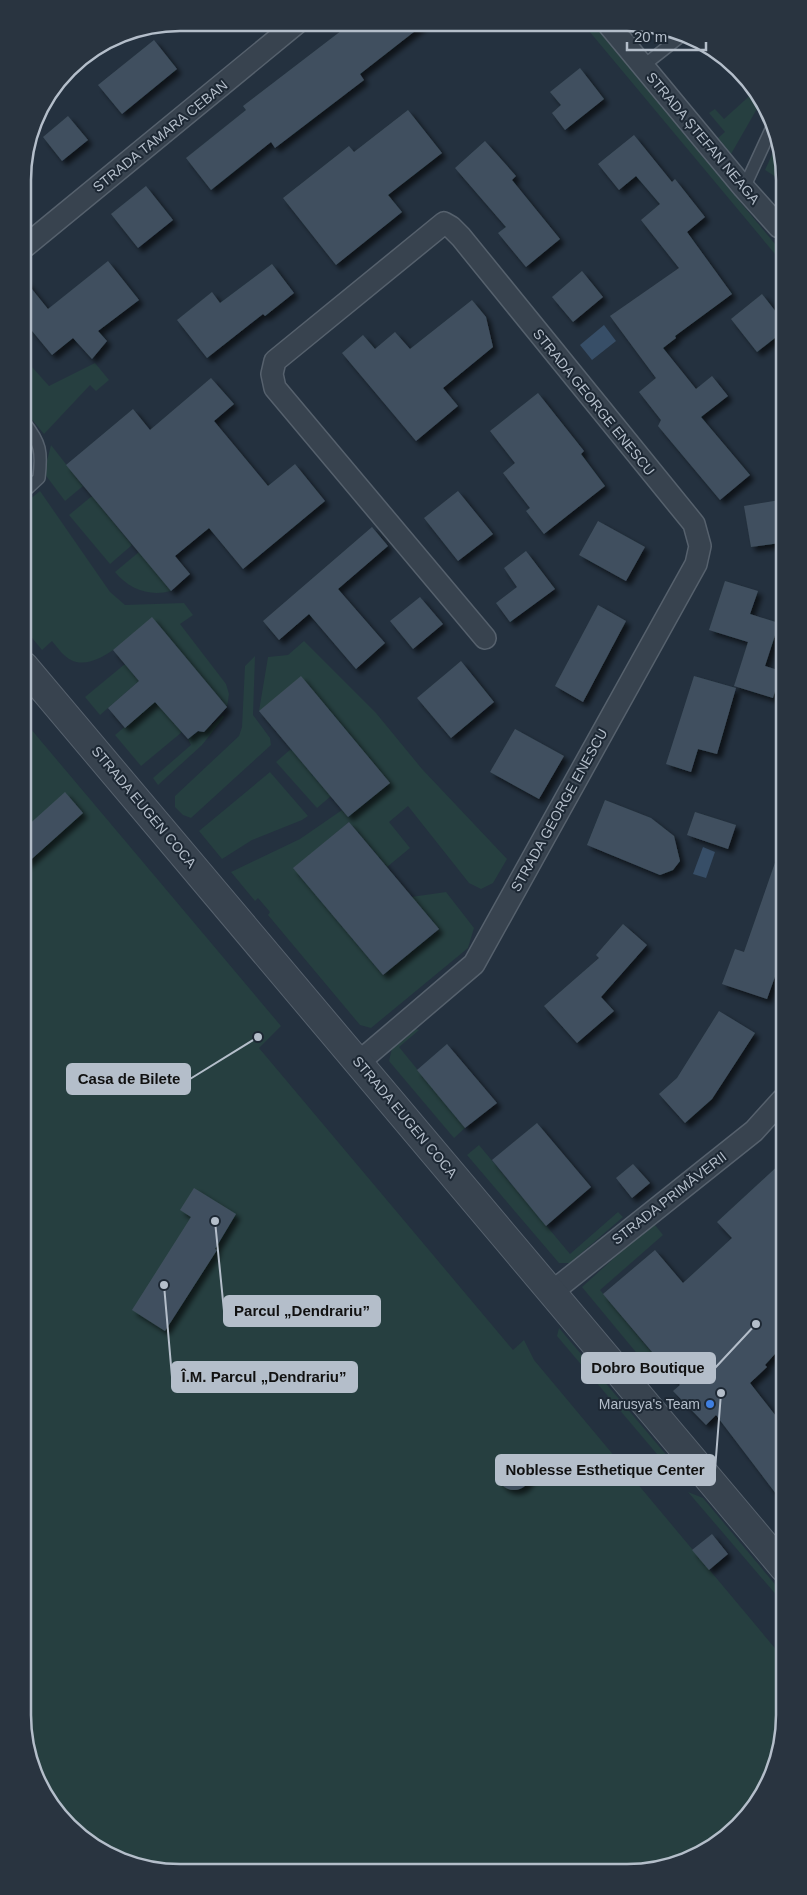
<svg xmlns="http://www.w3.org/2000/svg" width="807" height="1895" font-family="Arial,sans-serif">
<defs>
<filter id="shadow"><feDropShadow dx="4.5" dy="4.5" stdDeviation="2.5" flood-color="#0009"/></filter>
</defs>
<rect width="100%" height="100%" fill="#24313f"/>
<g fill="#263f40">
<polygon points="584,25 594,25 780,250 780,260"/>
<polygon points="755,91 762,100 731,154 718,138 725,132 709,113 715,109 724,119"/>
<polygon points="779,139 779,179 765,170"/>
<polygon points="23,357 49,386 95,363 109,380 96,391 90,385 44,434 24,410"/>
<polygon points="51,445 83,486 65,501 44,473"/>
<path d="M40,491L110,592L125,605L184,603L193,615L180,624L226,684L229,694L227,707L152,618C134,633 96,673 71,660C64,657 57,647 52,641L42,650L24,628V504Z"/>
<polygon points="92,496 132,545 110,564 69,515"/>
<path d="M139,552L171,591C149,597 129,589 115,572Z"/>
<polygon points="304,641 376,713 422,769 507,859 493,883 481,889 469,883 408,806 389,822 410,848 387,867 349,822 294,868 383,975 438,930 411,897 446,892 474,928 468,948 371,1028 360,1025 268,915 270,912 258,898 255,901 231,872 300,839 342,810 348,817 389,783 259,711 268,657 288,655"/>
<polygon points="255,656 253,715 270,738 271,745 191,818 183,815 175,807 175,796 239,736 242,727 245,666"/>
<polygon points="125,664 139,681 100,715 85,697"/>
<polygon points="156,701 182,732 141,766 115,735"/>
<polygon points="223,715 224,717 202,745 158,785 153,778 191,745 188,739 198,731 204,732"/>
<polygon points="25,722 281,1026 259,1048 513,1350 524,1340 534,1360 784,1659 784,1725 776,1766 752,1811 714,1846 667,1867 150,1870 110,1856 69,1827 28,1755"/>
<polygon points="291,749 331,796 317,808 276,762"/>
<polygon points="270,772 308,816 302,820 252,840 222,859 199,831"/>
<polygon points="413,1028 419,1030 399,1047 465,1128 454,1138 389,1061 393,1044"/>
<polygon points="479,1145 570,1254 618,1212 623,1217 570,1263 559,1263 467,1155"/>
<polygon points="655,1225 663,1235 600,1290 669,1373 659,1380 582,1287 634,1240"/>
<polygon points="559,1328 685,1477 673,1473 557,1336"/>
<polygon points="688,1492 703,1498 784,1595 784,1604"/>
</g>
<g fill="#374e67">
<polygon points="604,325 616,341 592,360 580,345"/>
<polygon points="703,847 715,852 706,878 693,874"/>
</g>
<g fill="#40505e" filter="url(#shadow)">
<polygon points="350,24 424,24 360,74 364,80 275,148 271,142 211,190 186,158 246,110 243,106"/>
<polygon points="154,40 177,69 122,114 98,85"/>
<polygon points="580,68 604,99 565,130 552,113 561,105 550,92"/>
<polygon points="408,110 442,153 388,195 402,212 336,265 283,198 349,146 354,152"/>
<polygon points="68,116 88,140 62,161 43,137"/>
<polygon points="634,135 672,182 675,179 705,217 687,232 732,294 675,336 676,338 663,348 696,389 712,376 728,396 701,417 750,475 720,500 658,426 661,420 639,392 656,378 610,316 679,268 641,220 660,204 636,176 619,190 598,164"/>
<polygon points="485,141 516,176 512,180 560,239 526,267 498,233 506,227 455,168"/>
<polygon points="146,186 173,220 138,248 111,214"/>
<polygon points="108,261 139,300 98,331 107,341 92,359 73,338 52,355 23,320 23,278 48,309"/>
<polygon points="272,264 294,293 265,316 263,314 207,358 177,320 212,292 220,303"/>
<polygon points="582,271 603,297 573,322 552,297"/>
<polygon points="762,294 780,317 780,334 757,352 731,319"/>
<polygon points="472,300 486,317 493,347 443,388 458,406 416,441 342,353 363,335 375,349 395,332 410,349"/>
<polygon points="211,378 234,404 214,421 268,486 295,464 325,501 243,569 209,528 175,556 190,574 171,591 66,465 133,409 150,430"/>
<polygon points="538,393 584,451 581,454 605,486 544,534 526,511 530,508 503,473 515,463 490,431"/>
<polygon points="458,491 493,534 458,561 424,518"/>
<polygon points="780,500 780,543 751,547 744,506"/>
<polygon points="598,521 645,547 626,581 579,555"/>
<polygon points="372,527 388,546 338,589 385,643 356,669 309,614 279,640 263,621"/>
<polygon points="526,551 555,589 510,622 496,603 517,587 504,568"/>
<polygon points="725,581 758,591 750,614 779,623 765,666 781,671 773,698 734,686 748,642 709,630"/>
<polygon points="420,597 443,624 413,649 390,621"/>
<polygon points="598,605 626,621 583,702 555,686"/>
<polygon points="152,617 227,707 204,732 198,731 188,739 155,702 125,728 108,708 139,681 113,650"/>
<polygon points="461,661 494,702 451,738 417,698"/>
<polygon points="301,676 390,783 348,817 259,711"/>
<polygon points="694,676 736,688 717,754 698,749 691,772 666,764"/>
<polygon points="515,729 564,756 539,799 490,772"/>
<polygon points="65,792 83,813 25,865 25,828"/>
<polygon points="605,800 651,818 674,836 680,861 673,870 660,875 587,845"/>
<polygon points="695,812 736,825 728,849 687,835"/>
<polygon points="349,822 439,929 383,975 293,868"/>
<polygon points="778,854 781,854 782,957 767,999 722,984 735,949 744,952"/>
<polygon points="623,924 647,945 601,997 614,1011 577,1043 544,1006 599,958 596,955"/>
<polygon points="719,1011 755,1033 712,1099 685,1123 659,1094 677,1078"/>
<polygon points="447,1044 497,1103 465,1128 417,1070"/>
<polygon points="537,1123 591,1187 546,1226 492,1160"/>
<polygon points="782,1162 783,1345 765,1365 767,1367 750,1383 783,1425 783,1503 716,1415 706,1425 673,1391 680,1385 603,1294 655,1250 683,1283 732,1238 717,1222"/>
<polygon points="633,1164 650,1183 632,1198 616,1178"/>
<polygon points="194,1188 236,1214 215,1249 217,1250 165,1331 132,1310 191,1217 180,1210"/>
<circle cx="514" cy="1473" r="17"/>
<polygon points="712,1534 728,1554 709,1570 692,1550"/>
</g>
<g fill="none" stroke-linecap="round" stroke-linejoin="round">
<g stroke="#56616d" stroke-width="14">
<g id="service">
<polyline points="643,66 680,37"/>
<polyline points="744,188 773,125"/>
<path d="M24,422C41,443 42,452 39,478L24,492"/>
</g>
</g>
<g stroke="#56616d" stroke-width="24">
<g id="minor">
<polyline points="609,25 744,188 779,227"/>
<polyline points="23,248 297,23"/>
<polyline points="359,1062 474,964 696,564 700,546 694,524 461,237 451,227 444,223 275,361 272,374 275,388 485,638"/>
<polyline points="552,1292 754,1131 782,1100"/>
</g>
</g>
<g stroke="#56616d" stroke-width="30">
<polyline id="tertiary" points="24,666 784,1568"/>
</g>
<use href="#service" stroke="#38434f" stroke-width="11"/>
<use href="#minor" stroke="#38434f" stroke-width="21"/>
<use href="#tertiary" stroke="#38434f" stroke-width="28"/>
</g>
<circle fill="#3f7fe0" stroke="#1d2834" stroke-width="2" cx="710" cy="1404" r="5"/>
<g text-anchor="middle" stroke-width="4" stroke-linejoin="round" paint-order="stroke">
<g font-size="14" fill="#b4beca" stroke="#1d2834">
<text transform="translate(160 136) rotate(-39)" y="5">STRADA TAMARA CEBAN</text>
<text transform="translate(703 138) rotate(50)" y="5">STRADA ȘTEFAN NEAGA</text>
<text transform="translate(594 402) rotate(51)" y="5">STRADA GEORGE ENESCU</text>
<text transform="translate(144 807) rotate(50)" y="5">STRADA EUGEN COCA</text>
<text transform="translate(559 810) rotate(-61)" y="5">STRADA GEORGE ENESCU</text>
<text transform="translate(405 1117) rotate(50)" y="5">STRADA EUGEN COCA</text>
<text transform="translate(669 1198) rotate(-38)" y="5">STRADA PRIMĂVERII</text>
</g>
<g font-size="14" fill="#b4beca" stroke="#1d2834" text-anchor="end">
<text x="700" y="1409">Marusya's Team</text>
</g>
</g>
<path d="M0 0H807V1895H0ZM180 31H627A149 149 0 0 1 776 180V1715A149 149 0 0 1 627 1864H180A149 149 0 0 1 31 1715V180A149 149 0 0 1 180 31Z" fill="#293440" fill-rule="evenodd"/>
<path fill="none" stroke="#b4beca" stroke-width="2.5" d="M180 31H627A149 149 0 0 1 776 180V1715A149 149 0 0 1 627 1864H180A149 149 0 0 1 31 1715V180A149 149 0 0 1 180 31Z"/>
<path fill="none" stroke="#b4beca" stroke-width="2" d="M258 1037L190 1079M215 1221L224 1311M756 1324L715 1368M164 1285L172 1377M721 1393L715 1470"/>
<g fill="#b4beca" stroke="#1d2834" stroke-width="2">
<circle cx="258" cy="1037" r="5"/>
<circle cx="215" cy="1221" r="5"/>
<circle cx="756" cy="1324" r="5"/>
<circle cx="164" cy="1285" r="5"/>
<circle cx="721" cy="1393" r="5"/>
</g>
<g fill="#b4beca" stroke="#b4beca" stroke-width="2">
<rect x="67" y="1064" width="123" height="30" rx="5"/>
<rect x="224" y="1296" width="156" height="30" rx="5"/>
<rect x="582" y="1353" width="133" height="30" rx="5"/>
<rect x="172" y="1362" width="185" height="30" rx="5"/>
<rect x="496" y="1455" width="219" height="30" rx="5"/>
</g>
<g font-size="15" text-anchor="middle" font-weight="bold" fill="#111">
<text x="129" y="1084">Casa de Bilete</text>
<text x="302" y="1316">Parcul „Dendrariu”</text>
<text x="648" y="1373">Dobro Boutique</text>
<text x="264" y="1382">Î.M. Parcul „Dendrariu”</text>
<text x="605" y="1475">Noblesse Esthetique Center</text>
</g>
<path d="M627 42v8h79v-8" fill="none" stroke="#b4beca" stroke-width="2.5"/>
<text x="634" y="42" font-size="15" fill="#b4beca" stroke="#1d2834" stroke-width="4" paint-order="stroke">20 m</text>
</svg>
